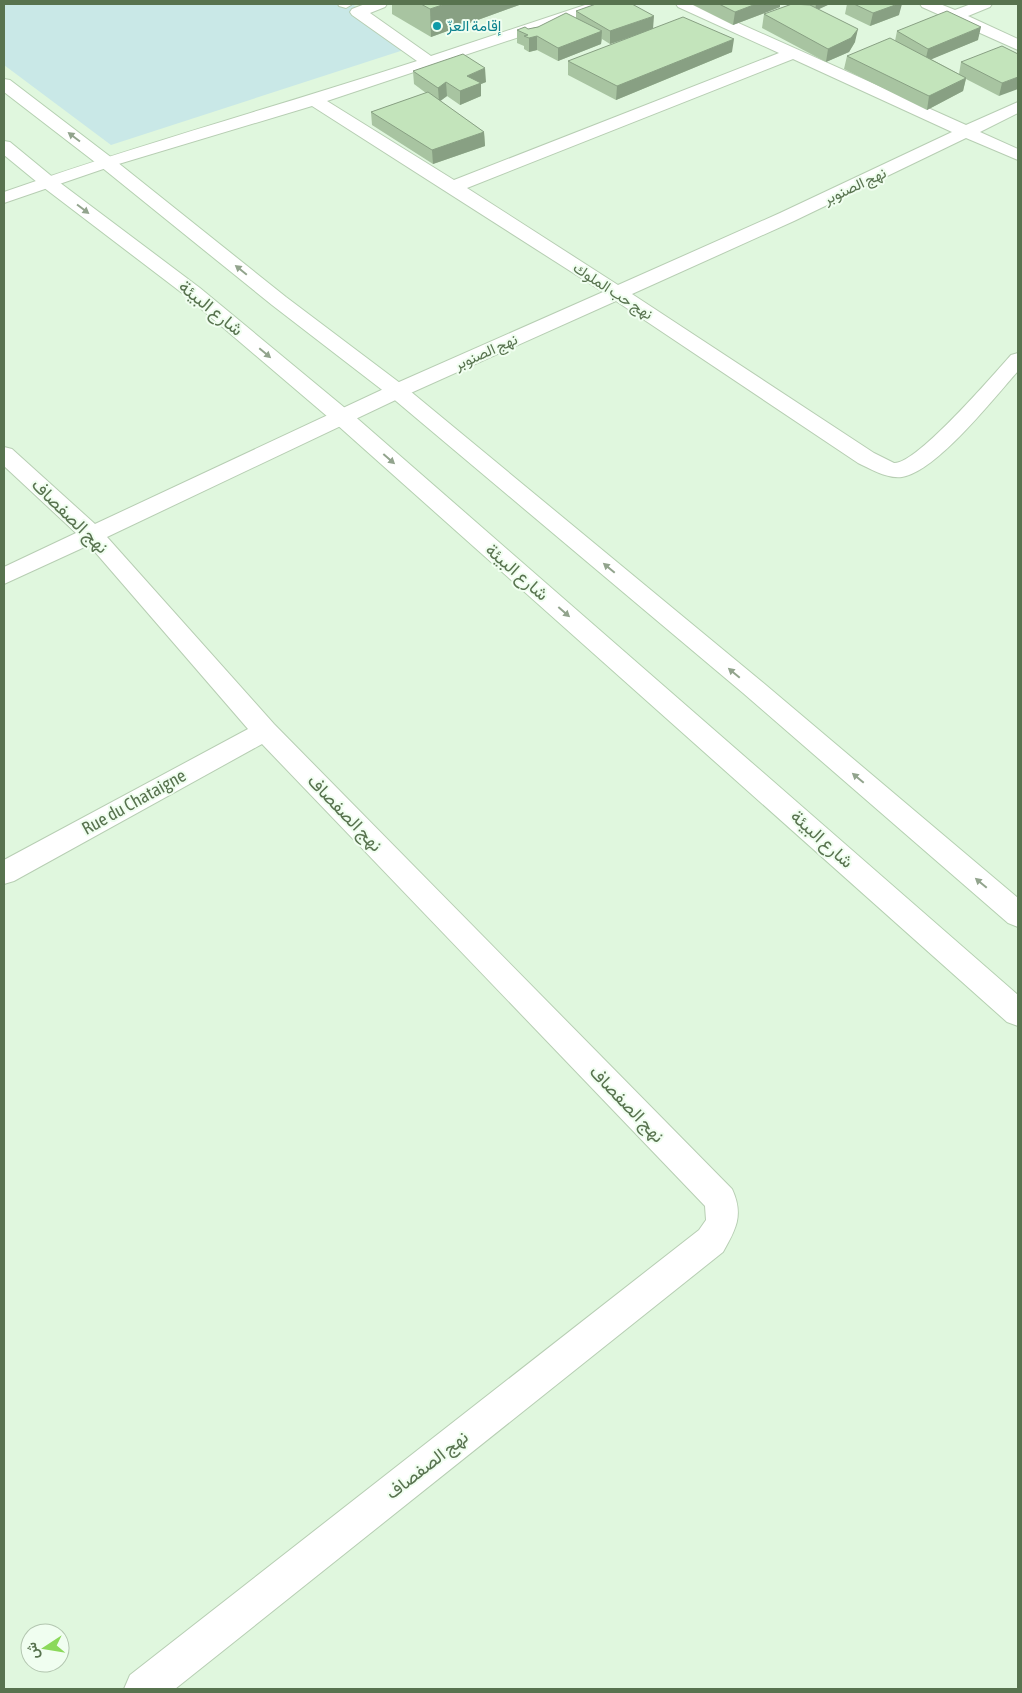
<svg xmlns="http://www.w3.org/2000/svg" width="1022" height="1693" font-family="'Asap Condensed',Vazirmatn,sans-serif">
<rect width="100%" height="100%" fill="#eafbea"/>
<path fill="#e0f7de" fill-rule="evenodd" d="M4,4H1018V1689H4ZM30,1633H60V1663H30Z"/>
<polygon fill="#c9e8e7" points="4,4 352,4 416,46 111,145 4,65"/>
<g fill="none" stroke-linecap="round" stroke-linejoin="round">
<g stroke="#b7ceb3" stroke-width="2">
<polygon id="lane" points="338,4 350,4 351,5 346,8 339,6"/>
</g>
<g stroke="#b7ceb3" stroke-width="2">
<g id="street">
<path d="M365,4H387L385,7L370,13L431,56L588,4H611L609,7L327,101L454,180L779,53L678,7L676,4H696L966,125L1018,102V113L980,132L1018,149V160L966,138L794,221L632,294L874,453L894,463C916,465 994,374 1011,355L1018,353V371C994,398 936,472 902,477C887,479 871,469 858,463L616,301L404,396L107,537L274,724L732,1189C744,1215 736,1229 723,1252L175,1689H124L130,1675L699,1230L706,1220L705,1206L262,744L14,881L4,884V860L248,729L89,545L4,584V567L76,533L4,466V447L12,449L95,524L390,386L603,292L312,106L112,166L4,203V192C140,144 279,106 417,61L352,15L350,12L352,9ZM793,59L952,132L780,213L618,285L467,188Z"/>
<polygon points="920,4 940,4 955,10 971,4 992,4 990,7 968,16 1018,39 1018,50 922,7"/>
</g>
</g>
<g stroke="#b5d0b1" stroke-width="2">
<g id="secondary">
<polygon points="4,79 10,80 112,158 286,297 404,386 761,681 1018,898 1018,927 1008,923 743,693 390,396 272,305 100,166 4,92"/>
<polygon points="4,141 10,142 55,179 200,288 351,413 1018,995 1018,1026 1007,1022 335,423 186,296 43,187 4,155"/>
</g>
</g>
<use href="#lane" fill="#fff" fill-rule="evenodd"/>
<use href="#street" fill="#fff" fill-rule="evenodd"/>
<use href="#secondary" fill="#fff" fill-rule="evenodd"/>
</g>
<g fill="#a8c4a1">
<polygon points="392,4 522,4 431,37 392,14"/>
<polygon points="691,4 780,4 780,7 733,25"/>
<polygon points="800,4 830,4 818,9 855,42 849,52 826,62 762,28 764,14 802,5"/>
<polygon points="847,4 898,4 899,15 870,26 845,14"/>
<polygon points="576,11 653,28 732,52 616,100 568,75 568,61 630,38 610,44 602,39 601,44 558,61 537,50 529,52 524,49 524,46 517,43 517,30 528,29 576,18"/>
<polygon points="897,31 978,40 931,59 959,74 961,62 1018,54 999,96 966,79 963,91 927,110 844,69 847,56 895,41"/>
<polygon points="413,71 486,82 481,84 481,96 460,105 447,96 440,101 484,132 485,146 433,164 372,125 371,112 426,93 414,84"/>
</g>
<g fill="#88a083">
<polygon points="445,4 522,4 431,37 430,9"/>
<polygon points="756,4 780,4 780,7 733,25 735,12"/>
<polygon points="816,4 830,4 815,11"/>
<polygon points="898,4 902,4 899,15 870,26 873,13"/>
<polygon points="654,16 653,29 610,44 610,31"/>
<polygon points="981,27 978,40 925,62 928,49"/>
<polygon points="858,29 855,42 849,52 826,62 828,49"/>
<polygon points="602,31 601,44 558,61 558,48"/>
<polygon points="537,36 537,50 529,52 529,38"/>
<polygon points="734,39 732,52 616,100 617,86"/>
<polygon points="485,68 486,82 481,84 481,96 460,105 460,91 467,76"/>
<polygon points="1018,77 1018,89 999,96 1002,83"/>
<polygon points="966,78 963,91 927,110 929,96"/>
<polygon points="446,82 447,96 439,102 438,88"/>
<polygon points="484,132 485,146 433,164 432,150"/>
</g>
<g fill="#c3e4bb" stroke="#88a083">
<polygon points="421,4 445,4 430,9"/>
<polygon points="596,4 632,4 654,16 610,31 576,11"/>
<polygon points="719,4 756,4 735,12"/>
<polygon points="792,4 810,5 858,29 851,38 828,49 764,14"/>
<polygon points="854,4 898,4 873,13"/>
<polygon points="947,11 981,27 928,49 897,31"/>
<polygon points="566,13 602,31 558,48 537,36 529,38 524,36 528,35 517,30 525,27 528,29 538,27"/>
<polygon points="683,17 734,39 617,86 568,61"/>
<polygon points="890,38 966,78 929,96 847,56"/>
<polygon points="1002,46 1018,54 1018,77 1002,83 961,62"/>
<polygon points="463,54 485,68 467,76 481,83 460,91 446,82 438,88 413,71"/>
<polygon points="428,92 484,132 432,150 371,112"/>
</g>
<defs><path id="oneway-solid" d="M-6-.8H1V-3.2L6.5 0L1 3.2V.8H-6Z" transform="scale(1.25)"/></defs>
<g fill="#92a48d">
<use href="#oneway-solid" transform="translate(74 137) rotate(-143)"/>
<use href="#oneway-solid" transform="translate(83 209) rotate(37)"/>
<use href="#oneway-solid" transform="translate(241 270) rotate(-141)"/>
<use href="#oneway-solid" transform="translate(265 353) rotate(40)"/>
<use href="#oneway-solid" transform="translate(389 459) rotate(41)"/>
<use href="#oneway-solid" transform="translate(609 568) rotate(-140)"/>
<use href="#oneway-solid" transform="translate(564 612) rotate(41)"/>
<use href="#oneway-solid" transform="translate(734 673) rotate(-140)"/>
<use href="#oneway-solid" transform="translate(858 778) rotate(-140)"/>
<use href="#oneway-solid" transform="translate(981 883) rotate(-140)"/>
</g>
<circle fill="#0f9aa8" stroke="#f0fef0" stroke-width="2" cx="437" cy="26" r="5"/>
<g text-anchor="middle" stroke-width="4" stroke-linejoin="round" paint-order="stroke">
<g font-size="15" fill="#0d838f" stroke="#f0fef0" text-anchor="start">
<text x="447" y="31">إقامة العزّ</text>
</g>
<g font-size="15" fill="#58734f" stroke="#f0fef0">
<text transform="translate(855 186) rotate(-25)" y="5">نهج الصنوبر</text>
<text transform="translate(613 291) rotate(33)" y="5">نهج حب الملوك</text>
<text transform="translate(486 352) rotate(-24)" y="5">نهج الصنوبر</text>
</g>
<g font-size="18" fill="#58734f" stroke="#f0fef0">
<text transform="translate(211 308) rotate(39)" y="6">شارع البيئة</text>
<text transform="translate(70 516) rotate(44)" y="6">نهج الصفصاف</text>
<text transform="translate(517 572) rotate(41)" y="6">شارع البيئة</text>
<text transform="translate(134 802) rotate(-29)" y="6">Rue du Chataigne</text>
<text transform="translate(345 813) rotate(46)" y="6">نهج الصفصاف</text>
<text transform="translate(822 839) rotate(42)" y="6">شارع البيئة</text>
<text transform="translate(627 1104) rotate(46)" y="6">نهج الصفصاف</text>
<text transform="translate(427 1465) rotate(-38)" y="6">نهج الصفصاف</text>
</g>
</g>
<rect width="1022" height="1693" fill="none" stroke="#58734f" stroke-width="10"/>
<g transform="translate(45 1648) rotate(258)"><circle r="24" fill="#f0fef0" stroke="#b3c6b0"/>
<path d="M0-4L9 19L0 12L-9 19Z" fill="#8bd95a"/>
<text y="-8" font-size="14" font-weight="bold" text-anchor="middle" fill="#58734f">ش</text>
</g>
</svg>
